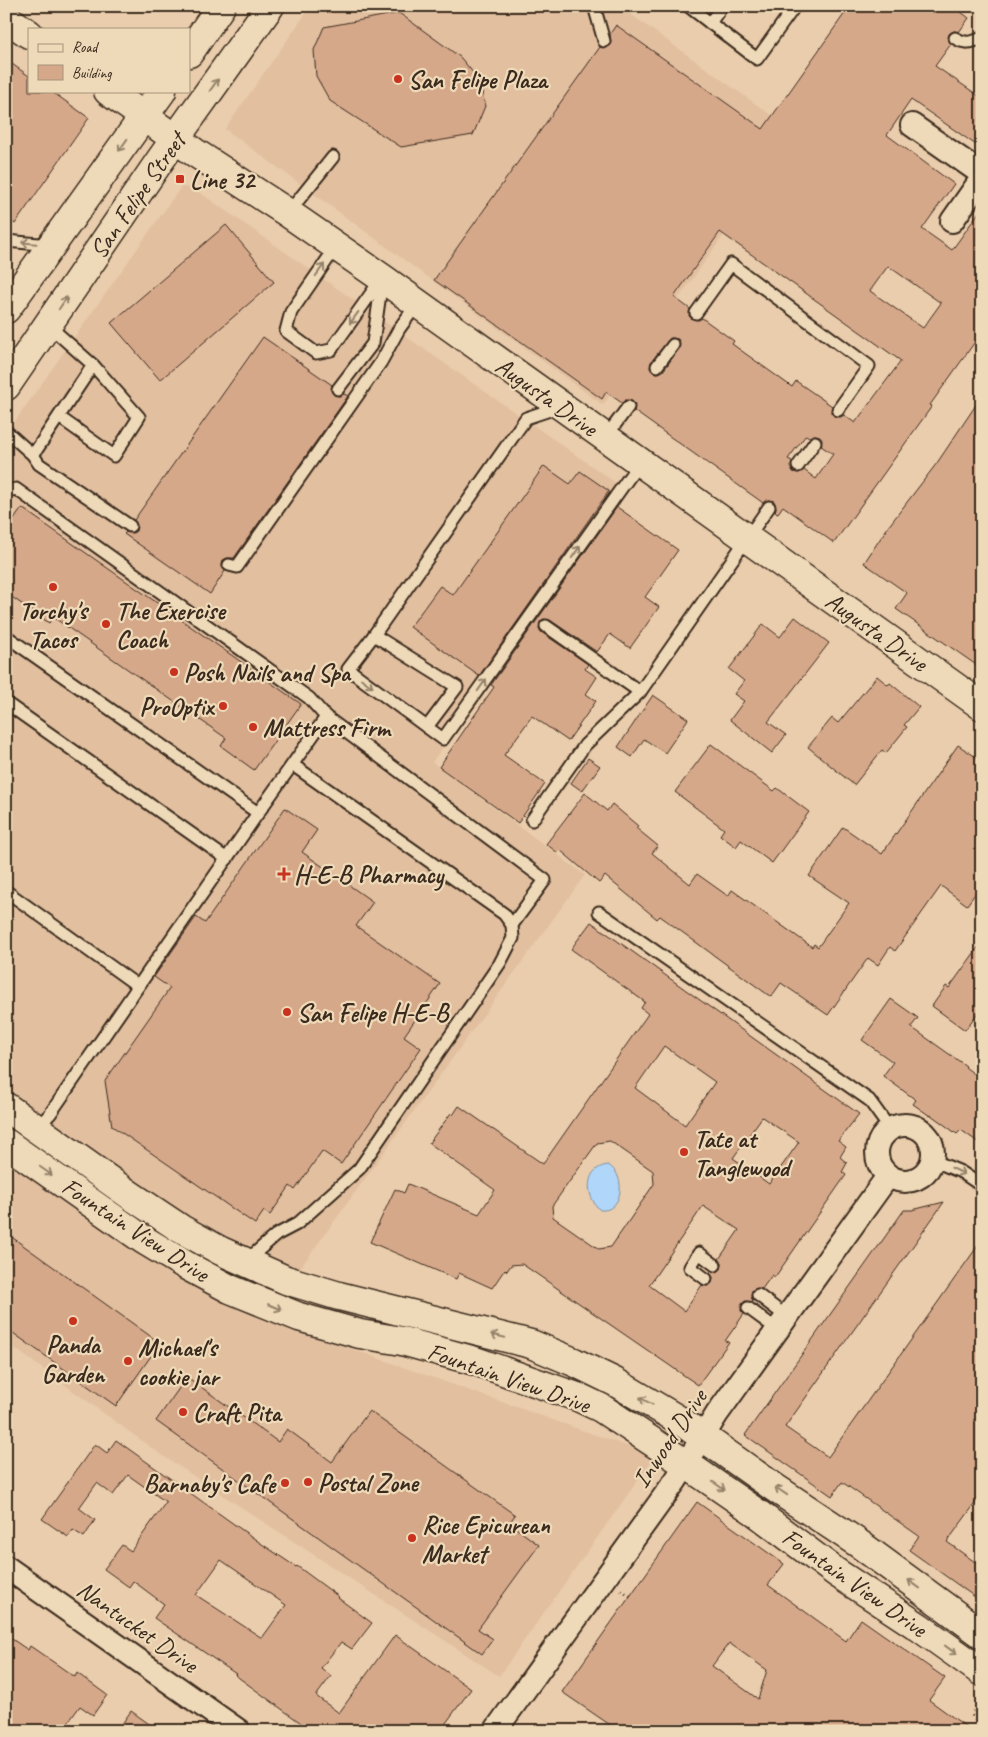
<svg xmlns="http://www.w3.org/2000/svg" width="988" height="1737" font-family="Caveat,sans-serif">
<rect width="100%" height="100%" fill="#eacdac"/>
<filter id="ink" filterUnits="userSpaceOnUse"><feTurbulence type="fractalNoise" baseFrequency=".02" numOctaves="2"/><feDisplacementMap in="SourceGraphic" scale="10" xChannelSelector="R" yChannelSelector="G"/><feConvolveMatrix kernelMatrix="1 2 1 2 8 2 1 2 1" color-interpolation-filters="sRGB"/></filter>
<g filter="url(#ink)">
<g fill="#e1bf9f">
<polygon points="311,6 619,6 796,133 603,405 225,129"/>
<polygon points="181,187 193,188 626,490 432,762 585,875 264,1318 655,1456 499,1676 160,1454 6,1342 6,434"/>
</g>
<path fill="#b0d6f9" stroke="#8191a1" d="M608,1165C628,1176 622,1213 600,1210C585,1196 584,1168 608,1165Z"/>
<g fill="#d6a88a" stroke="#3b2a1e" fill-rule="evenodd">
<path d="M850,6H953L969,18L959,32L954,31L949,34L948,39L951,44L935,66L982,98V149L911,100L887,135L954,184L922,229L952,250L982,208V332L930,405L932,406L834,543L783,506L778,513L775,512L776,507L774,501L769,500L763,503L759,500L634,411L635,404L632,401L625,400L622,403L606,392L602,399L434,280L600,47L606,48L610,46L611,42L610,34L616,25L763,129ZM720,232L901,361L855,423L844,415L841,417L834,416L831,413L832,406L796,381L792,387L732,344L734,341L702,318L699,320L692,319L689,316L690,309L674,297ZM888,266L941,303L923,328L870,291ZM670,338H673L678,339L680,343L679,349L663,371L659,373L653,372L650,368L651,362ZM806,435L809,437L815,435L820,436L822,439L821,446L833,454L816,479L804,470L798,473L793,472L791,466L792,461L788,459Z"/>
<polygon points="399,13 460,57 480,81 485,106 473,135 401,147 330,101 316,76 314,50 324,27"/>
<polygon points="12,64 29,76 29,91 51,91 89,118 15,224 6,218 6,71"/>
<polygon points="226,225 274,282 160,380 111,323"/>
<polygon points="263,337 332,385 331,391 334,395 340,396 344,394 348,396 234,558 227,558 223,560 222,567 225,571 210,594 124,534 126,532 133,533 136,531 137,526 134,520"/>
<polygon points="982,396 982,669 896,609 907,593 864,563 888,527 937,463"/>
<polygon points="544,466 570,484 580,471 609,491 479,676 410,627 440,586 453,595"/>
<polygon points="617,507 678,550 645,597 659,607 630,648 610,634 597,652 550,620 543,619 540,622 539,629 541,632 588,664 585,669 597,677 586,694 596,701 568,741 532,716 504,755 545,784 518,823 439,767 494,687 491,685"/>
<polygon points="22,508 301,704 254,770 221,746 226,738 53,617 49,623 6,593 6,531"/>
<polygon points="795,617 829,643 768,722 786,735 772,753 730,720 744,701 734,694 744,681 729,669 763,624 780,637"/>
<polygon points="877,676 888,685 890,683 919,707 904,725 907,727 886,753 882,750 854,785 808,747 832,718 838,723"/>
<polygon points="653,695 688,719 665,753 644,739 632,757 618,747"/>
<polygon points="711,744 774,791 777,788 809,812 772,863 741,840 736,847 720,835 724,829 675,792"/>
<polygon points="958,745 982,761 982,884 967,905 941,886 895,951 890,947 878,965 868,958 828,1015 781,983 771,997 660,916 657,919 605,876 599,883 560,850 558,853 546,844 585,793 607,811 612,804 638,826 636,828 658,846 652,853 690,884 697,874 728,896 732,890 812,947 814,944 818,947 849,903 809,876 843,827 882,854"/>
<polygon points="588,758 600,766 582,791 571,783"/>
<polygon points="285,808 317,830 302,852 373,902 356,926 440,984 404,1036 421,1048 341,1164 322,1151 295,1190 290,1186 270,1215 264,1211 255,1224 112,1126 105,1081 170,988 154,977 196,917 205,923"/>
<path d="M591,922L859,1114L838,1141L846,1147L840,1157L847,1163L842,1172L846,1175L775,1277L772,1275L762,1289L758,1288L752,1290L751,1295L753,1302L745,1301L742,1304L741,1311L744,1314L725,1341L729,1342L698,1385L522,1264L511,1265L507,1271L505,1269L492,1288L459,1273L456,1279L370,1242L395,1189L404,1193L408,1184L479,1214L495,1190L429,1143L451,1113L453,1115L459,1106L543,1164L648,1014L641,1008L645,1002L571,949ZM664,1046L715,1082L685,1125L635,1088ZM762,1117L799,1142L769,1184L733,1158ZM610,1141L653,1171L654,1184L611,1247L599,1249L553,1217L552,1206L597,1143ZM703,1206L739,1230L719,1259L722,1263L721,1269L717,1272L711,1271L710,1273L713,1277L712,1283L708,1286L702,1285L684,1311L649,1285Z"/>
<polygon points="982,942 982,1007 965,1030 932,1006 946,986 949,988"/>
<polygon points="891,999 918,1018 911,1027 966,1066 965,1067 982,1080 982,1145 961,1130 957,1134 931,1115 930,1116 913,1104 916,1100 883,1076 893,1062 862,1040"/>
<polygon points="944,1202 785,1427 828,1457 982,1240 982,1494 947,1542 982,1567 982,1602 909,1550 919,1536 842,1482 832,1496 745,1435 904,1210 912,1210"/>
<polygon points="6,1233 160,1343 116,1406 6,1328"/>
<polygon points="187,1377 278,1442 287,1429 332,1462 369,1411 515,1515 509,1523 539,1545 478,1629 493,1639 482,1654 156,1421"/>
<path d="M116,1440L259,1542L296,1567L297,1566L339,1597L338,1598L372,1623L352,1649L341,1642L321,1668L331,1676L316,1696L339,1713L395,1635L471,1689L440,1731H312L235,1675L236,1674L154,1618L164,1604L133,1581L129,1587L104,1569L122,1545L131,1551L166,1502L128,1475L113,1495L97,1483L79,1508L95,1520L84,1537L73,1530L68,1537L42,1519L95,1444L107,1453ZM221,1560L286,1605L262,1638L196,1595Z"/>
<path d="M697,1502L784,1564L768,1585L846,1641L861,1619L945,1678L929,1700L972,1731H619L562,1692ZM729,1643L767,1670L758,1699L712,1666Z"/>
<polygon points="6,1635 28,1650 30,1646 75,1677 77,1673 107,1695 93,1715 80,1706 62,1731 6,1731"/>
<polygon points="131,1711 159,1731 117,1731"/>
</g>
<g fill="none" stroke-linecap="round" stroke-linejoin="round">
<g stroke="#3b2a1e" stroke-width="15">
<g id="lane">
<polyline points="594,6 604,41"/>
<polyline points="688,6 757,59 795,6"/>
<polyline points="710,23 722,6"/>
<path d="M955,38C965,44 971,43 982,38"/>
<polyline points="288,213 333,157"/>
<polyline points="6,241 50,245"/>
<polyline points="336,247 291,312 286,331 316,353 331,350 382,278"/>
<polyline points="696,313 731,264 869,366 838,410"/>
<polyline points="48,325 93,365 139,417 114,456 59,417"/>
<polyline points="657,366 673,345"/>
<polyline points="338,389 373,343 382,280"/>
<polyline points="6,431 33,455 93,365"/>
<polyline points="605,438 628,407"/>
<polyline points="33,455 39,464 130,526"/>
<polyline points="798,466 815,442"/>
<polyline points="6,491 16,489 309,698 326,717 545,880 512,925"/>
<polyline points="229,565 237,567 381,362 399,329 417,304"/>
<polyline points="546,626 640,692"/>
<polyline points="374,635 348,669 443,739 640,462"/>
<polyline points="6,636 258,813 50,1114 36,1129"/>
<polyline points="6,703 227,859"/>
<polyline points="427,727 457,687 374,635 526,418 559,407"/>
<polyline points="258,813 326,717"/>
<polyline points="532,820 585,745 640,692 769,507"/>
<polyline points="6,891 138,986"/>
<polyline points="599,912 869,1100 890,1129"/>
<polyline points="932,1160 961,1172 982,1186"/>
<polyline points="246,1261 276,1235 297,1224 359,1169 500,963 513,938 512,925 504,914 293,765"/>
<polyline points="706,1279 690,1267 699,1253 715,1265"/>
<polyline points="758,1295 787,1317"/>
<polyline points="748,1308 778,1330"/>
</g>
</g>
<g stroke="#3b2a1e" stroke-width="26">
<g id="street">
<polyline points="912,125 982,174"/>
<polyline points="952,221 982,178"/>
<circle cx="905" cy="1153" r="28"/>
<polyline points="6,1567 239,1731"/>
<polyline points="495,1731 676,1480 717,1414 888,1176"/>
</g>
</g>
<g stroke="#3b2a1e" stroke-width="31">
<g id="secondary">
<polyline points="6,18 29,34"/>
<polyline points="189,53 221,6"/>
<polyline points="108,91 194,152 288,213 382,278 982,706"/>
<polyline points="6,309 162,91"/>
<polyline points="6,386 161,159 270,6"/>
<polyline points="6,1107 130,1195 181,1229 221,1251 286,1280 339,1296 531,1344 574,1362 615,1382 679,1420 775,1488 858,1543 982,1634"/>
<polyline points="6,1143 144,1240 187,1266 230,1289 299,1317 360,1334 402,1341 475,1361 580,1398 601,1408 686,1464 757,1513 837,1573 919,1627 982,1672"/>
</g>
</g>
<g stroke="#3b2a1e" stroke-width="3" stroke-dasharray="1 4" stroke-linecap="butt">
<polyline points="621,1590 630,1596"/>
<polyline points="982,1708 975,1708 972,1715 975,1720 982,1720"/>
</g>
<use href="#lane" stroke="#eedab8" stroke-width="11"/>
<use href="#street" stroke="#eedab8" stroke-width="22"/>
<use href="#secondary" stroke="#eedab8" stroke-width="28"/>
</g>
<defs><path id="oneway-shaft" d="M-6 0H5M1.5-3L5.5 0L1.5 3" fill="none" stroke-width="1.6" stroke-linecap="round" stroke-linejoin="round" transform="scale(1.25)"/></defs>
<g stroke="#94826b">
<use href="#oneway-shaft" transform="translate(214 85) rotate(-55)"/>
<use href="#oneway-shaft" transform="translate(123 145) rotate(125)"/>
<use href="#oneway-shaft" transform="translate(29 243) rotate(-175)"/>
<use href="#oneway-shaft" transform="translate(320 270) rotate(-55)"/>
<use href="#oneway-shaft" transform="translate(63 303) rotate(-56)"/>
<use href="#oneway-shaft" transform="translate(354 318) rotate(126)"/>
<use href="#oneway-shaft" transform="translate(576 552) rotate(-55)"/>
<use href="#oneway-shaft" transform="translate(367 683) rotate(37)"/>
<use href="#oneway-shaft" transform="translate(482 685) rotate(-55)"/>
<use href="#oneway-shaft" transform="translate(46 1171) rotate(35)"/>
<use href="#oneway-shaft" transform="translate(958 1171) rotate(26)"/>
<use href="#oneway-shaft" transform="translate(275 1307) rotate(23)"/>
<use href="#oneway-shaft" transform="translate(498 1336) rotate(-166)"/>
<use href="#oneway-shaft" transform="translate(646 1401) rotate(-150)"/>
<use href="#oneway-shaft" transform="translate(719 1486) rotate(35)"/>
<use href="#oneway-shaft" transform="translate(781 1491) rotate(-146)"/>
<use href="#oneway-shaft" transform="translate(914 1584) rotate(-144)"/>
<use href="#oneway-shaft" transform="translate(951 1650) rotate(36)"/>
</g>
</g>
<g fill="#c8321e" stroke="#eedab8" stroke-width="2">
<circle cx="398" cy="79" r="5"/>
<rect x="175" y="174" width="10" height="10" rx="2.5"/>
<circle cx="53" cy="587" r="5"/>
<circle cx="106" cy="624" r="5"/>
<circle cx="174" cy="672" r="5"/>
<circle cx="223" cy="706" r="5"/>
<circle cx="253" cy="727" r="5"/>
<path d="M281.5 866.5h5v5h5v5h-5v5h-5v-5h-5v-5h5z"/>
<circle cx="287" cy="1012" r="5"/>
<circle cx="684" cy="1152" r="5"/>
<circle cx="73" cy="1321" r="5"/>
<circle cx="128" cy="1361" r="5"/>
<circle cx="183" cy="1412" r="5"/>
<circle cx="308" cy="1482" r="5"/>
<circle cx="285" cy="1483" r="5"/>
<circle cx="412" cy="1538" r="5"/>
</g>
<g text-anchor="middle" stroke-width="4.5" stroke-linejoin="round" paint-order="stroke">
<g font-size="25" font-weight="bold" fill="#3b2a1e" stroke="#eedab8" text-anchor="start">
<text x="408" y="88">San Felipe Plaza</text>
<text x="190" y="188">Line 32</text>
<text x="53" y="619" text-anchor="middle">Torchy's<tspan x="53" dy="29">Tacos</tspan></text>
<text x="116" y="619">The Exercise<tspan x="116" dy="29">Coach</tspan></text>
<text x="184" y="681">Posh Nails and Spa</text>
<text x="213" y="715" text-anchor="end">ProOptix</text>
<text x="263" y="736">Mattress Firm</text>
<text x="294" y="883">H-E-B Pharmacy</text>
<text x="297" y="1021">San Felipe H-E-B</text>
<text x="694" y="1147">Tate at<tspan x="694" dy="29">Tanglewood</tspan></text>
<text x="73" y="1353" text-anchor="middle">Panda<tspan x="73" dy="29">Garden</tspan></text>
<text x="138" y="1356">Michael's<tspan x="138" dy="29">cookie jar</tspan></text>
<text x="193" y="1421">Craft Pita</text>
<text x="318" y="1491">Postal Zone</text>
<text x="275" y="1492" text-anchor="end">Barnaby's Cafe</text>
<text x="422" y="1533">Rice Epicurean<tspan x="422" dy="29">Market</tspan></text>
</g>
<g font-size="25" fill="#3b2a1e" stroke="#eedab8">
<text transform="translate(137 195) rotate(-55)" y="9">San Felipe Street</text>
<text transform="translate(547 396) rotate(35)" y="9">Augusta Drive</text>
<text transform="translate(877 631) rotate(35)" y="9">Augusta Drive</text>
<text transform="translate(136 1229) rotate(33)" y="9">Fountain View Drive</text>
<text transform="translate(509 1377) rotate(19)" y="9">Fountain View Drive</text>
<text transform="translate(669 1438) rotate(-56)" y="9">Inwood Drive</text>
<text transform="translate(855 1582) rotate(35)" y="9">Fountain View Drive</text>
<text transform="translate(138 1626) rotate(35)" y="9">Nantucket Drive</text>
</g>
</g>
<rect width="988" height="1737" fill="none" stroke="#eedab8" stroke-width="25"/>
<rect x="12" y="12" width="963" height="1712" fill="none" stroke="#3b2a1e" stroke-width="2" filter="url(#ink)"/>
<rect x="28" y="28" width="162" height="65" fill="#eedab8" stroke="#a6947a"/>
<rect x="38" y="44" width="25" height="8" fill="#eedab8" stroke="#a6947a"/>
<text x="72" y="52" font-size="15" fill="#3b2a1e">Road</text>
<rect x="38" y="65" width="25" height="15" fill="#d6a88a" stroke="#a6947a"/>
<text x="72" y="78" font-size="15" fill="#3b2a1e">Building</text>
</svg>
